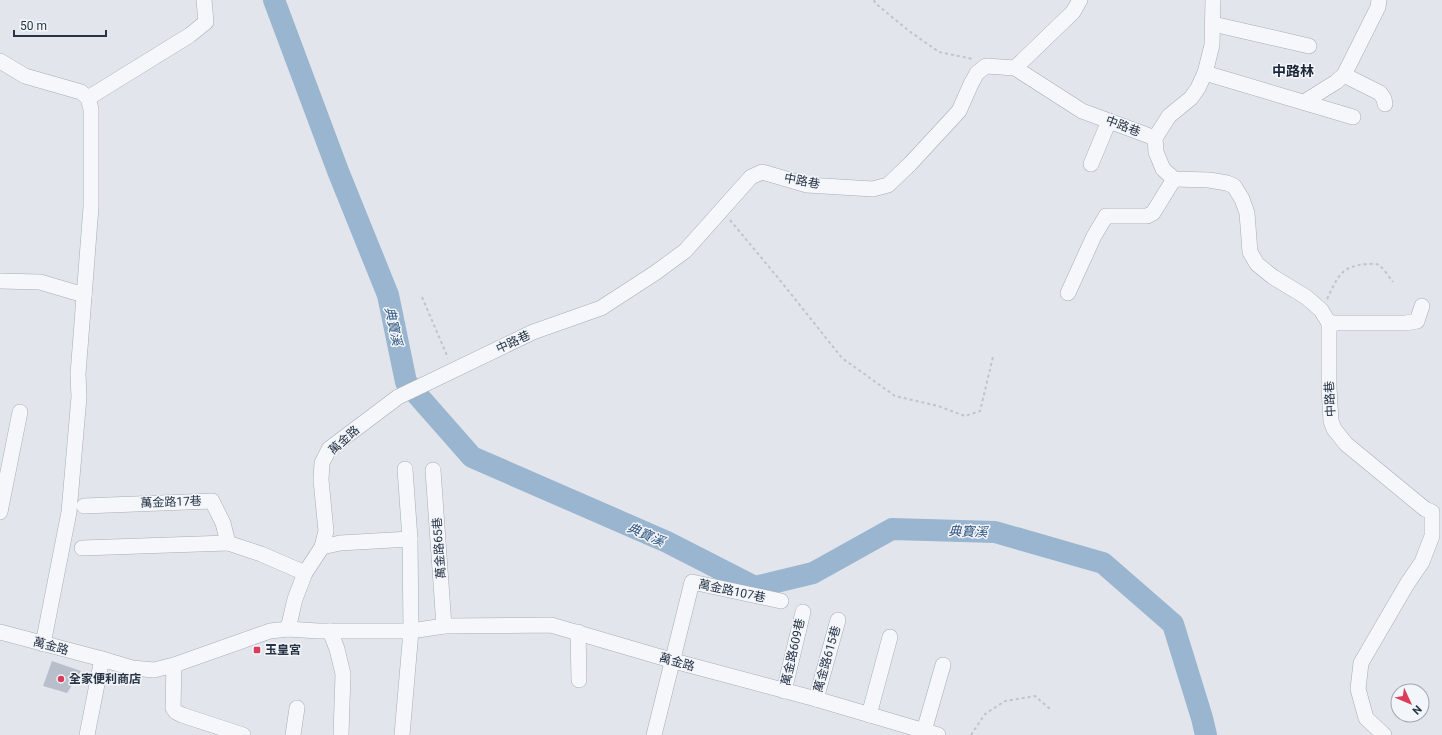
<svg xmlns="http://www.w3.org/2000/svg" width="1442" height="735" font-family="Roboto,'Noto Sans TC',sans-serif">
<rect width="100%" height="100%" fill="#e2e6ec"/>
<g fill="none" stroke-linecap="round" stroke-linejoin="round">
<polyline stroke="#9ab5cf" stroke-width="22" points="274,0 338,171 388,295 406,382 472,457 667,542 755,587 813,573 892,529 995,532 1103,563 1173,624 1202,718 1206,735"/>
</g>
<polygon fill="#b9bfca" points="52,661 81,671 67,693 43,686"/>
<g fill="none" stroke-linecap="round" stroke-linejoin="round">
<g stroke="#a6adb7" stroke-width="16">
<g id="minor">
<polyline points="1213,0 1212,45 1205,73 1198,88 1191,98 1169,116 1155,138 1156,152 1163,169 1174,179 1209,180 1227,183 1234,186 1242,199 1247,213 1250,252 1257,264 1273,277 1306,297 1321,310 1329,323 1329,388 1331,421 1334,429 1346,444 1425,509 1432,512 1432,536 1422,562 1407,584 1361,663 1358,689 1366,718 1384,735"/>
<polyline points="1213,24 1309,46"/>
<polyline points="0,61 25,76 81,92 88,98 91,109 91,207 78,374 79,397 69,512 43,644"/>
<polyline points="1015,68 1073,12 1080,0"/>
<polyline points="1205,73 1353,117"/>
<polyline points="1344,75 1380,93 1384,99 1385,104"/>
<polyline points="88,98 190,35 206,22 204,0"/>
<polyline points="1304,102 1336,82 1344,75 1378,7 1379,0"/>
<polyline points="1091,164 1109,121"/>
<polyline points="0,281 40,282 84,295"/>
<polyline points="1068,293 1094,236 1106,216 1147,216 1153,213 1174,179"/>
<polyline points="1329,323 1406,323 1417,321 1422,306"/>
<polyline points="433,470 444,626"/>
<polyline points="84,506 212,501 223,523 228,543 261,554 305,573"/>
<polyline points="0,512 20,412"/>
<polyline points="322,547 340,543 410,539"/>
<polyline points="82,548 228,543"/>
<polyline points="288,629 295,599 305,573 322,547 326,531 321,480 322,463 329,449 398,397 533,332 601,308 655,273 685,251 751,177 762,172 807,185 873,189 888,185 910,164 959,111 971,84 977,73 986,66 1015,68 1082,111 1155,138"/>
<polyline points="330,631 337,649 343,674 341,735"/>
<polyline points="0,632 102,659 132,668 154,670 174,665 270,631 288,629 318,631 411,631 444,626 551,625 674,661 816,699 938,735"/>
<polyline points="578,632 579,680"/>
<polyline points="174,665 173,708 176,712 182,715 243,735"/>
<polyline points="784,691 803,612"/>
<polyline points="816,699 838,620"/>
<polyline points="869,715 890,637"/>
<polyline points="924,731 943,665"/>
<polyline points="87,735 102,659"/>
<polyline points="293,735 297,708"/>
<polyline points="402,735 411,631 410,539 405,469"/>
<polyline points="654,735 692,582 781,601"/>
</g>
</g>
<g stroke="#c0c4cb" stroke-width="2" stroke-dasharray="3 3" stroke-linecap="butt">
<polyline points="874,0 875,3 909,31 939,52 973,59"/>
<polyline points="730,220 779,279 842,358 895,396 938,406 965,416 980,411 993,357"/>
<polyline points="422,297 448,358"/>
<path d="M1327,299C1338,277 1340,266 1367,264C1370,264 1375,263 1379,265C1384,269 1389,277 1393,282"/>
<polyline points="971,735 985,714 1005,701 1035,696 1050,709"/>
</g>
<use href="#minor" stroke="#f6f7fa" stroke-width="15"/>
</g>
<g fill="#dc3c59" stroke="#f2f5f9" stroke-width="1.5">
<rect x="253" y="646" width="8" height="8" rx="2"/>
<circle cx="61" cy="679" r="4"/>
</g>
<g text-anchor="middle" stroke-width="3" stroke-linejoin="round" paint-order="stroke">
<g font-size="12" fill="#283446" stroke="#f2f5f9">
<text transform="translate(1123 126) rotate(21)" y="4">中路巷</text>
<text transform="translate(802 181) rotate(11)" y="4">中路巷</text>
<text transform="translate(513 342) rotate(-25)" y="4">中路巷</text>
<text transform="translate(1330 399) rotate(-93)" y="4">中路巷</text>
<text transform="translate(344 440) rotate(-42)" y="4">萬金路</text>
<text transform="translate(171 502) rotate(-2)" y="4">萬金路17巷</text>
<text transform="translate(439 548) rotate(-94)" y="4">萬金路65巷</text>
<text transform="translate(732 591) rotate(12)" y="4">萬金路107巷</text>
<text transform="translate(51 646) rotate(15)" y="4">萬金路</text>
<text transform="translate(793 652) rotate(-77)" y="4">萬金路609巷</text>
<text transform="translate(827 659) rotate(-74)" y="4">萬金路615巷</text>
<text transform="translate(677 662) rotate(16)" y="4">萬金路</text>
</g>
<g font-size="12" font-weight="bold" fill="#283446" stroke="#f2f5f9" text-anchor="start">
<text x="265" y="654">玉皇宮</text>
<text x="69" y="683">全家便利商店</text>
</g>
<g font-size="13" font-style="italic" fill="#2e547f" stroke="#f2f5f9">
<text transform="translate(394 326) rotate(78)" y="5">典寶溪</text>
<text transform="translate(968 531) rotate(2)" y="5">典寶溪</text>
<text transform="translate(646 534) rotate(24)" y="5">典寶溪</text>
</g>
<g font-size="14" font-weight="bold" fill="#1a2537" stroke="#f2f5f9">
<text x="1293" y="76">中路林</text>
</g>
</g>
<g transform="translate(1410 703) rotate(134)"><circle r="19" fill="#f2f5f9" stroke="#a1a8b1"/>
<path d="M0-3L7 15L0 10L-7 15Z" fill="#dc3c59"/>
<text y="-6" font-size="11" font-weight="bold" text-anchor="middle" fill="#283446">N</text>
</g>
<path d="M14 30v6h92v-6" fill="none" stroke="#283446" stroke-width="2"/>
<text x="20" y="30" font-size="12" fill="#283446" stroke="#f2f5f9" stroke-width="3" paint-order="stroke">50 m</text>
</svg>
